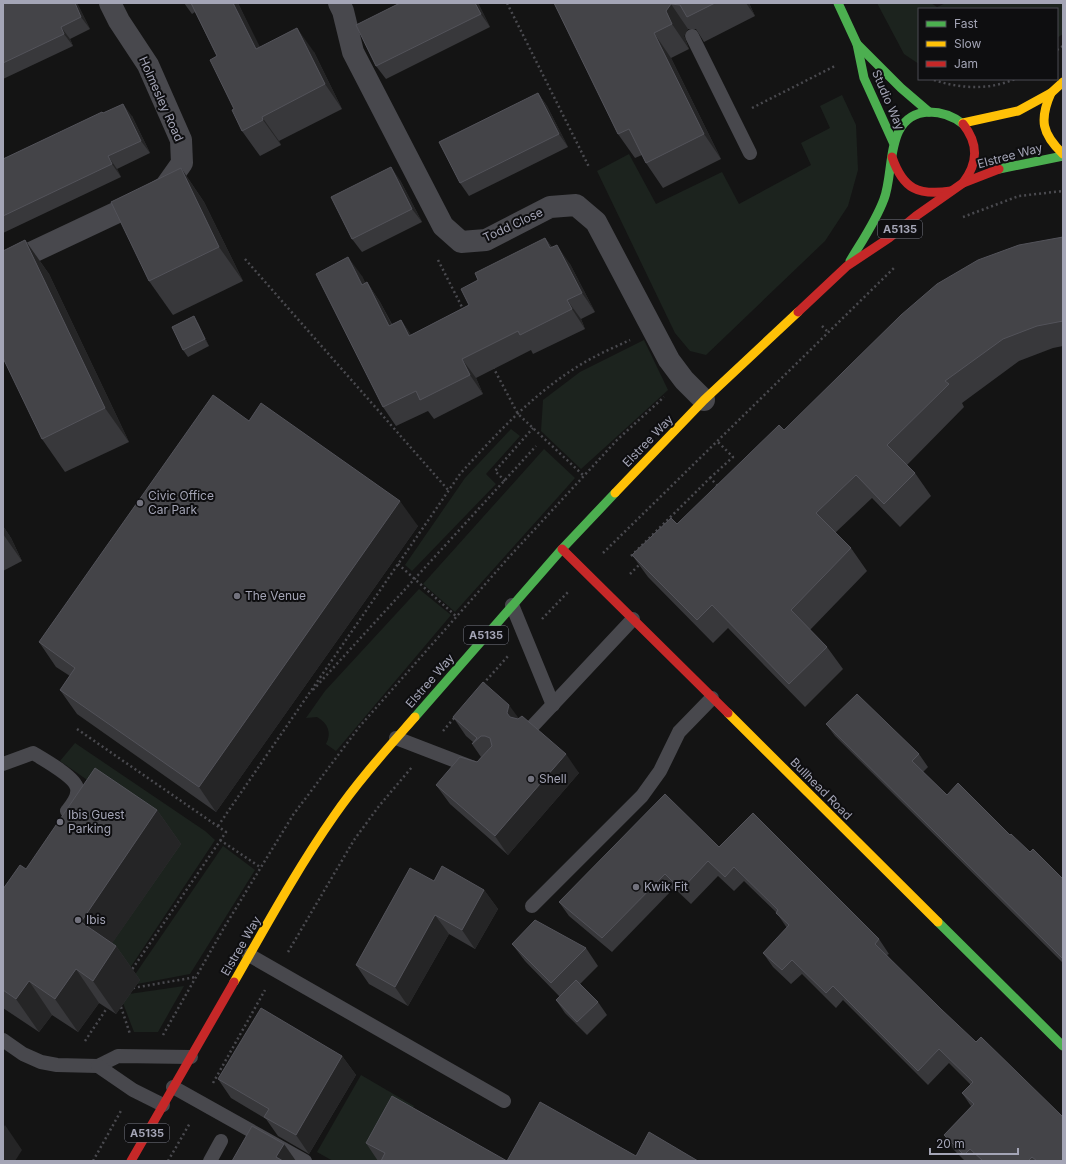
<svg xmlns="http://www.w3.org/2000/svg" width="1066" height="1164" font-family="Inter,sans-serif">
<rect width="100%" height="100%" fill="#141414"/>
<g fill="#1c231e">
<polygon points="877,3 931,3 937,7 946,3 1063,3 1063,34 1057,38 1057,9 919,9 919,64 904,54"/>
<polygon points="842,95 856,125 858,170 848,206 825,241 706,355 690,351 675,333 597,171 629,154 656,204 722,172 739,204 811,165 801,143 830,128 820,106"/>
<polygon points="644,340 668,390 581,469 541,431 543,400 580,372"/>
<polygon points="511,429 520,436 486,474 496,484 412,571 405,565 465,478"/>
<polygon points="544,449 575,478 455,612 423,584"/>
<path d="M419,589L451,615L336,751L326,744C332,733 328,723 317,717L306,718L325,691Z"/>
<polygon points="75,743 205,831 215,840 128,971 104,955 116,800 60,761"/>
<polygon points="223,846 255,870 190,974 137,984 134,976"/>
<polygon points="184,986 158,1032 134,1032 123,1003 129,994"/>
<polygon points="361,1075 414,1106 383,1161 333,1161 317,1152"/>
</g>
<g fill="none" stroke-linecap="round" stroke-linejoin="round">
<g stroke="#4a4a4f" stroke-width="2.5" stroke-dasharray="2 3" stroke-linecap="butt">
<polyline points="507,3 589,167"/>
<polyline points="1057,50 1063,46"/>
<path d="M934,80C960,89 990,90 1015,79"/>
<polyline points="752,108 835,66"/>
<polyline points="963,217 1019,196 1063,191"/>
<polyline points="245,259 449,491"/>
<polyline points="438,260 464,311"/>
<polyline points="822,326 829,333"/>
<polyline points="493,367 518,414 584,476"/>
<polyline points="710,478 733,457 718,442"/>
<polyline points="505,481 495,471 533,428"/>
<polyline points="603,553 894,268"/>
<polyline points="631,556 710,478 718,486"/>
<polyline points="398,564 457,617"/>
<polyline points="630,574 641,563"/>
<polyline points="542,619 568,592"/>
<polyline points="483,684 509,655"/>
<polyline points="313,690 536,446"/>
<polyline points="77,729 226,832 131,971"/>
<polyline points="443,731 455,717"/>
<path d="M218,826L460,474C496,434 534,393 580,365C596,355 613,348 630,340"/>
<polyline points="220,840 260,867"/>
<polyline points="288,952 354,840 379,806 412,767"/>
<polyline points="133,988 196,977"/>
<polyline points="121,1007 130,1034"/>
<polyline points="163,1035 225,926 293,815 360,726 510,556 617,440 664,397"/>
<polyline points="85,1041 107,1008"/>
<polyline points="213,1083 265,990"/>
<polyline points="93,1161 122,1109"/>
<polyline points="168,1161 190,1123"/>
</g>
<g stroke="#48484d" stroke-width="14">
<polyline points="692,36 750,153"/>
<polyline points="512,605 553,705"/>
<polyline points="529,730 633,619"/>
<polyline points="396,738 474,768"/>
<path d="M3,764L33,753C43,759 75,777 77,788C79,797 72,805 67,811"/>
<polyline points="532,906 642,796 660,771 679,732 712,698"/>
<polyline points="249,955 504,1101"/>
<polyline points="3,1040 23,1054 41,1062 57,1065 98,1066 118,1056 191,1057"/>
<polyline points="98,1066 133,1090 163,1105"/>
<polyline points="173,1087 305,1161"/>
<polyline points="210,1161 221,1141"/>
</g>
<g stroke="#48484d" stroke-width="22">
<polyline points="339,3 343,11 353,52 443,226 461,242 486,240 550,207 576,205 596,222 669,360 684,380 704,400"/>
<polyline points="3,266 141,201 165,187 182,163 181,140 148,65 119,21 110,3"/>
</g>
<g stroke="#4caf50" stroke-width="9">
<polyline points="838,3 857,44 864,78 893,142"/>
<polyline points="857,44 901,88 929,112"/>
<polyline points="999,169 1063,156"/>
<path d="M850,261C862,241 876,221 884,199C895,171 884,114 929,112C942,112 953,116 963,124"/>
<polyline points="415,717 562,549 615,493"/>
<polyline points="938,922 1063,1046"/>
</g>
<g stroke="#ffc107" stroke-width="9">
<path d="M1051,93C1039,120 1042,134 1063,154"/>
<polyline points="963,123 1018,111 1051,93 1063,82"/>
<polyline points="615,493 704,400 798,312"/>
<polyline points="728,713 938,922"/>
<path d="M234,982C266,926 297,869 334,816C358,781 387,749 415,717"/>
</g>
<g stroke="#c62828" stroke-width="9">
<path d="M963,124C979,144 978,163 963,183"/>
<path d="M892,157C903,189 918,196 951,191"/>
<polyline points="798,312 847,266 889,238 916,216 963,183 999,169"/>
<polyline points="562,549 728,713"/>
<polyline points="131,1161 234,982"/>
</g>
</g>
<g fill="#38383b">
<polygon points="3,3 77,3 90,29 70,39 73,46 3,79"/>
<polygon points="184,3 238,3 259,47 314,52 342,109 279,141 281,145 260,156 242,131 217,56 195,12 192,14"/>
<polygon points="478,3 490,27 386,79 376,66"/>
<polygon points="554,3 749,3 755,16 704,42 696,29 688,29 684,36 689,49 671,58 721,159 663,188 646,163 642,155 635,158 618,134"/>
<polygon points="538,93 547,106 568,147 469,196 460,183"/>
<polygon points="103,113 132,116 150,153 117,169 121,177 3,233 3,159"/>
<polygon points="181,168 204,202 243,281 173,315 149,281"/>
<polygon points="400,180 422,222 362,252 352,239"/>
<polygon points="1063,237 1063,346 1053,348 1019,361 962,403 964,407 907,465 915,473 931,496 900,527 872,498 835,533 851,548 867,571 810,630 827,647 843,669 805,707 728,628 713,643 648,577 632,555 677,524 784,430"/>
<polygon points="545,238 552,247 570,264 595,312 581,319 585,329 533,354 531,350 476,378 483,394 434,419 428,411 396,426 383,407 362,276 365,283 367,282 380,302 392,324 401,320 411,335 469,305 478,280"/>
<polygon points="25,240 49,274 129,442 65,472 42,439"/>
<polygon points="198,323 209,346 188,357 183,350"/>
<polygon points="249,421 418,526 216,812 77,714 60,690 70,676 56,667 39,642"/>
<polygon points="3,526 11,538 22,561 3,571"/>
<polygon points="453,717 519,718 579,773 508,855 450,804 436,785 477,762 481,757 472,744 473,742 466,736"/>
<polygon points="826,724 919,754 928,767 923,772 947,795 1010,835 1030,852 1063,879 1063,963 835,736"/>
<polygon points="157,810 181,844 112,943 116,946 140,980 116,1014 99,1003 78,1032 52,1015 39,1032 3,1008 3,889 26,869"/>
<polygon points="719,847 879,939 889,954 887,955 1063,1161 965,1161 954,1150 944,1135 971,1106 962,1093 971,1085 949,1063 928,1085 843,1000 836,1008 802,974 791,984 773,967 763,953 787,928 776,912 744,881 734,891 718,876 691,904 674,888 612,952 569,916 559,902"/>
<polygon points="434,881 484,890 498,909 475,949 449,934 408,1006 369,984 356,965"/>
<polygon points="512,944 586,948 598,966 580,984 598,1002 607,1015 587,1035 565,1013 556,1000 560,997 525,961"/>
<polygon points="342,1056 356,1075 309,1154 278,1136 266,1119 231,1098 218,1079"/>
<polygon points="366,1143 507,1161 636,1156 698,1161 378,1161"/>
</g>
<g fill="#252526">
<polygon points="75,3 77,3 90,29 81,17"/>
<polygon points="233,3 238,3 273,73 256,49"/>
<polygon points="475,3 478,3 490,27 481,14"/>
<polygon points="746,3 749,3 755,16"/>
<polygon points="671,4 688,29 684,36 689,49 672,24 666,11"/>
<polygon points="61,27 70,39 73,46 64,34"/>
<polygon points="297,28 314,52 342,109 325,84"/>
<polygon points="654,33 671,58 721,159 704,134"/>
<polygon points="538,93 547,106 568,147 559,134"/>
<polygon points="123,104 132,116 150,153 141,141"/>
<polygon points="262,117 279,141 281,145 263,120"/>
<polygon points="108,156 117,169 121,177 112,164"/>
<polygon points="391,167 400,180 422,222 412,209"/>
<polygon points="181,168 204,202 243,281 219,247"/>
<polygon points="545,238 558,257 550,248"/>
<polygon points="25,240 49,274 129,442 105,408"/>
<polygon points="557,245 570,264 595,312 582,293"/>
<polygon points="348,257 362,276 376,304 362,285"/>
<polygon points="367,282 380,302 402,345 389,326"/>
<polygon points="567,300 581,319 585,329 572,309"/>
<polygon points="194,316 198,323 209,346 205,339"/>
<polygon points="401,320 414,339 409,336"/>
<polygon points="462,359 476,378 483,394 470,375"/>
<polygon points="400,501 418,526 216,812 199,787"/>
<polygon points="3,526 11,538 22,561 3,534"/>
<polygon points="509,705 523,724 521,732 507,713"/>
<polygon points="566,754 579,773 508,855 495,836"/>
<polygon points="157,810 181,844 104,955 81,922"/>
<polygon points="484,890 498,909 475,949 462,930"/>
<polygon points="435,915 449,934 408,1006 395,987"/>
<polygon points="116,946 140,980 116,1014 93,981"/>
<polygon points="76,969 99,1003 78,1032 55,999"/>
<polygon points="29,981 52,1015 39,1032 16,999"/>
<polygon points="342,1056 356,1075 309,1154 296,1135"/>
<polygon points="5,1125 22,1150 15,1161 3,1161 3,1128"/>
<polygon points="284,1144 296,1161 279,1161 276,1157"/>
</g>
<g fill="#444448" stroke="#53535a">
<polygon points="3,3 75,3 81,17 61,27 64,34 3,63"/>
<polygon points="191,3 233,3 256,49 297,28 325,84 262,117 263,120 242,131 232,110 234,109 210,60 217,56"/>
<polygon points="400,3 475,3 481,14 376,66 356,25"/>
<polygon points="554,3 715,3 687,17 680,5 671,4 666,11 672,24 654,33 704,134 646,163 629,129 618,134"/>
<polygon points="538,93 559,134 460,183 439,142"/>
<polygon points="123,104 141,141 108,156 112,164 3,216 3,159 102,112 103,113"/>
<polygon points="391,167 412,209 352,239 331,197"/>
<polygon points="181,168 219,247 149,281 111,202"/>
<polygon points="1063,237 1063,321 1037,326 1003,339 945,381 949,384 887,445 915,473 884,504 856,475 816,513 851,548 791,610 827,647 789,684 712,605 697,620 632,555 671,518 677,524 779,425 784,430 901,315 937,284 978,260 1019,245"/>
<polygon points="545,238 550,248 557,245 582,293 567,300 572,309 520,335 518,331 462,359 470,375 420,400 416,391 383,407 316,274 348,257 362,285 367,282 389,326 401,320 409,336 469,305 461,289 478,280 475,273"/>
<polygon points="25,240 105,408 42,439 3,358 3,251"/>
<polygon points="194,316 205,339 183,350 172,327"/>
<polygon points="213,395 249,421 261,403 400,501 199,787 60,690 75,668 39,642"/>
<polygon points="483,682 509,705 507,713 510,717 518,719 522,716 566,754 495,836 436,785 460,757 477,762 492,746 490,738 485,736 481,736 472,744 477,738 453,717"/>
<polygon points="857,694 919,754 912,761 947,795 958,783 1010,835 1011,834 1030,852 1033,849 1063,879 1063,959 826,724"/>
<polygon points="95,768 157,810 81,922 116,946 93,981 76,969 55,999 29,981 16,999 3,990 3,889 20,865 26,869"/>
<polygon points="665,794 719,847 753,813 879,939 875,944 941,1009 976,1042 981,1037 1063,1117 1063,1161 1037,1161 1032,1157 1028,1161 983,1161 970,1149 964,1155 944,1135 974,1104 962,1093 973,1082 939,1049 918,1071 833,986 826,993 792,960 782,970 763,953 789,925 776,913 778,910 734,867 725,877 708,861 681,890 665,874 602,938 559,902"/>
<polygon points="442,866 484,890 462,930 435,915 395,987 356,965 410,868 434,881"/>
<polygon points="535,920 586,948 551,983 512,944"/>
<polygon points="576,980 598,1002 577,1022 556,1000"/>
<polygon points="261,1008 342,1056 296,1135 264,1117 269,1109 218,1079"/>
<polygon points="392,1096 507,1161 540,1102 636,1156 649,1132 698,1161 381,1161 385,1153 366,1143"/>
<polygon points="252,1126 284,1144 276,1157 283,1161 232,1161"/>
</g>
<g fill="#72727d" stroke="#0e0e10" stroke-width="1.5">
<circle cx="140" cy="503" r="4"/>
<circle cx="237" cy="596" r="4"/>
<circle cx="531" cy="779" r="4"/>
<circle cx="60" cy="822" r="4"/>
<circle cx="636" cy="887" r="4"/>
<circle cx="78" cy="920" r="4"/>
</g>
<g text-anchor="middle" stroke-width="4" stroke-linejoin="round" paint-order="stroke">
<g fill="#0e0e10" stroke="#777884" stroke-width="1">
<rect x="878" y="220" width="44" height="18" rx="3"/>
<rect x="464" y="626" width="44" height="18" rx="3"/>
<rect x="125" y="1124" width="44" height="18" rx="3"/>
</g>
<g font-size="11" font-weight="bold" fill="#a4a5b6">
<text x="900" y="233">A5135</text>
<text x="486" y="639">A5135</text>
<text x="147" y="1137">A5135</text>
</g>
<g font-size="12" fill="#a4a5b6" stroke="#0e0e10">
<text transform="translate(161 99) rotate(66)" y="4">Holmesley Road</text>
<text transform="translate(888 100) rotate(67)" y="4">Studio Way</text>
<text transform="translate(1010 156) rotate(-15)" y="4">Elstree Way</text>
<text transform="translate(513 225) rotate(-25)" y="4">Todd Close</text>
<text transform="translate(648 441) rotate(-46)" y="4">Elstree Way</text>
<text transform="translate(430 681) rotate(-49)" y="4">Elstree Way</text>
<text transform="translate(821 789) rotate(45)" y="4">Bullhead Road</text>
<text transform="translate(241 946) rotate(-60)" y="4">Elstree Way</text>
</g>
<g font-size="12" fill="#a4a5b6" stroke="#0e0e10" text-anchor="start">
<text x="148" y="500">Civic Office<tspan x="148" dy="14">Car Park</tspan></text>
<text x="245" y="600">The Venue</text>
<text x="539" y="783">Shell</text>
<text x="68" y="819">Ibis Guest<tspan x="68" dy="14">Parking</tspan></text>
<text x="644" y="891">Kwik Fit</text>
<text x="86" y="924">Ibis</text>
</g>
</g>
<rect width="1066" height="1164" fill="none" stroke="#a4a5b6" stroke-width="8"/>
<rect x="918" y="8" width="140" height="72" fill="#0e0e10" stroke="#4a4a52"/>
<rect x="926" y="21" width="20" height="6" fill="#4caf50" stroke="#4a4a52"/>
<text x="954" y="28" font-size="12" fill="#a4a5b6">Fast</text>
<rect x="926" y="41" width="20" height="6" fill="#ffc107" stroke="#4a4a52"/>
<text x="954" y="48" font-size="12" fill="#a4a5b6">Slow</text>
<rect x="926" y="61" width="20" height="6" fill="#c62828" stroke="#4a4a52"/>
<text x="954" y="68" font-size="12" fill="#a4a5b6">Jam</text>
<path d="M930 1148v6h88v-6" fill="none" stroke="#a4a5b6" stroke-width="2"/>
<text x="936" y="1148" font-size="12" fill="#a4a5b6" stroke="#0e0e10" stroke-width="3" paint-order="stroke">20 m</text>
</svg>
